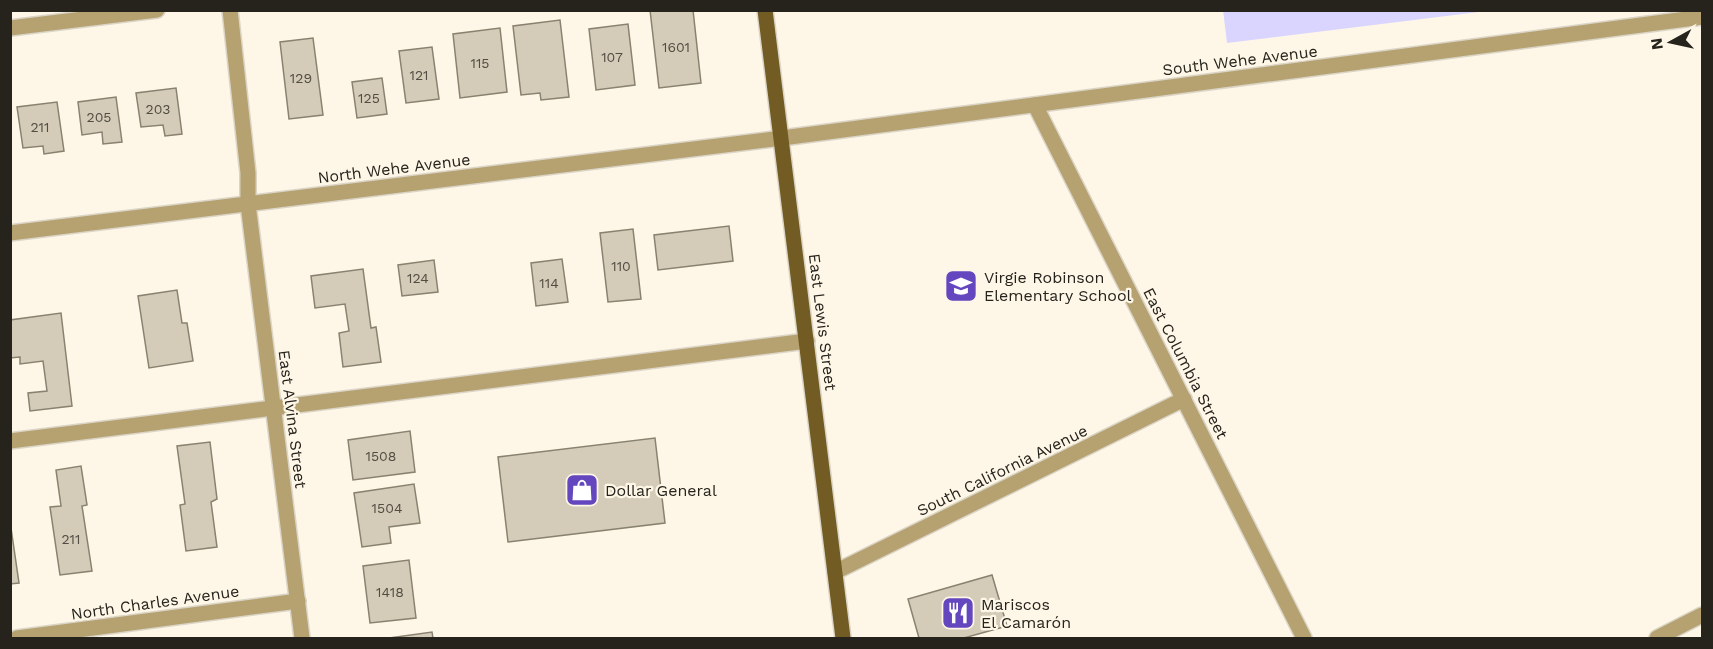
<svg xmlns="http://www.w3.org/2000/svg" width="1713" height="649" font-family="'Work Sans',sans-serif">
<rect width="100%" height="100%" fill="#fef7e7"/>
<polygon fill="#d9d5fe" points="1223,10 1487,10 1487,11 1227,43"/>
<g fill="#d4cbb8" stroke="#898270" stroke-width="1.5">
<polygon points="650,10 693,10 701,83 659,88"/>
<polygon points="560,20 569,97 541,100 540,93 521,95 513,26"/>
<polygon points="628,24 635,85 596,90 589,29"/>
<polygon points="500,28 507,92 460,98 453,34"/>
<polygon points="313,38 323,115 289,119 280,42"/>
<polygon points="432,47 439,99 406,103 399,51"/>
<polygon points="382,78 387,114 357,118 352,82"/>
<polygon points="176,88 182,134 165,136 163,125 141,127 136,93"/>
<polygon points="116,97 122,142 103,144 102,132 82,135 78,102"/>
<polygon points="57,102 64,151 44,154 43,146 23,148 17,107"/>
<polygon points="729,226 733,261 658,270 654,235"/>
<polygon points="633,229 641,299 608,302 600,233"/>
<polygon points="562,259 568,302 536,306 531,263"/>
<polygon points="434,260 438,292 402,296 398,265"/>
<polygon points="363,269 371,328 376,327 381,362 343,367 339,333 349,331 345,304 315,308 311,276"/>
<polygon points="177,290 182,323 187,323 193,361 149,368 138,296"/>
<polygon points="61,313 72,406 30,411 28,393 47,391 43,361 20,364 20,357 10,358 10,320"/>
<polygon points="410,431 415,472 353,480 348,440"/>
<polygon points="655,438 665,523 508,542 498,457"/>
<polygon points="210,442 217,499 211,502 217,547 186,551 180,505 185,504 177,446"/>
<polygon points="81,466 87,505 82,506 92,571 60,575 50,507 61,506 56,470"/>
<polygon points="414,484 420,523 389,527 391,543 362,547 354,493"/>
<polygon points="10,521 19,583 10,584"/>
<polygon points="409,560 416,618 370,623 363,566"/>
<polygon points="992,575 1007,626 964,638 919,638 908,599"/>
<polygon points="432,632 433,638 389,638"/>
</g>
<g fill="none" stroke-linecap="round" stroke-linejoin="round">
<g stroke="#dbd5c7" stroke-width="18">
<g id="lane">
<polyline points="230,10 248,173 248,204"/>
<polyline points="10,28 157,10"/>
<polyline points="10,441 807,341"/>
</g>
</g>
<g stroke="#dbd5c7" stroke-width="18">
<g id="street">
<polyline points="1035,105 1304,638"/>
<polyline points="248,204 302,638"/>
<polyline points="10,233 782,138 1702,17"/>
<polyline points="835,572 1184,399"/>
<polyline points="17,638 298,601"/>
<polyline points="1657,638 1702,615"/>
</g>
</g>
<g stroke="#dbd5c7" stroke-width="18">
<polyline id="primary" points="765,10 843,638"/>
</g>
<use href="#lane" stroke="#b6a170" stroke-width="15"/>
<use href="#street" stroke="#b6a170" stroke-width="15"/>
<use href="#primary" stroke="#725c23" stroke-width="15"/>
</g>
<defs>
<g id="school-square" transform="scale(1.725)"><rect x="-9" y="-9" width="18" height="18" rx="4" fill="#6446bf" stroke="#fef7e7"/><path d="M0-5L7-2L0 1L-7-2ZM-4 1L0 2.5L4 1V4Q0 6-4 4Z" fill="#fff"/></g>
<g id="shop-square" transform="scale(1.725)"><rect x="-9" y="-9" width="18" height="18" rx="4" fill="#6446bf" stroke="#fef7e7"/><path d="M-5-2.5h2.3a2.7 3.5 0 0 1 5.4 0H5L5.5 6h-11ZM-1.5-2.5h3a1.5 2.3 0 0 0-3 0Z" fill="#fff"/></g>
<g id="restaurant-square" transform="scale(1.725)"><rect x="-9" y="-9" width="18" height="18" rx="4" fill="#6446bf" stroke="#fef7e7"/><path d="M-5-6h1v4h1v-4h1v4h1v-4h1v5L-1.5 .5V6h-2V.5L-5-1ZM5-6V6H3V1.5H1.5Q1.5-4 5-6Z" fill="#fff"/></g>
</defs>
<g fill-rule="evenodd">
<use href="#school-square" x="961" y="286"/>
<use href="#shop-square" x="582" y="490"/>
<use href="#restaurant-square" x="958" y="613"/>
</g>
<g text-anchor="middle" stroke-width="4.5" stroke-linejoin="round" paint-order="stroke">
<g font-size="14" fill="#524d43">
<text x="676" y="52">1601</text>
<text x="612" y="62">107</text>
<text x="480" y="68">115</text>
<text x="419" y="80">121</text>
<text x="301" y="83">129</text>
<text x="369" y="103">125</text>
<text x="158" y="114">203</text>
<text x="99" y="122">205</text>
<text x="40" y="132">211</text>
<text x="621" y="271">110</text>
<text x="418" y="283">124</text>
<text x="549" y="288">114</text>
<text x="381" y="461">1508</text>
<text x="387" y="513">1504</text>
<text x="71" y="544">211</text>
<text x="390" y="597">1418</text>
</g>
<g font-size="16" fill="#26231c" stroke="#fef7e7">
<text transform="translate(1240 60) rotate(-7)" y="6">South Wehe Avenue</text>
<text transform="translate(394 168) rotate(-7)" y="6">North Wehe Avenue</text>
<text transform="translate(823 322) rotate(83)" y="6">East Lewis Street</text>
<text transform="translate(1186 363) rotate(63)" y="6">East Columbia Street</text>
<text transform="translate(293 419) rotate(83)" y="6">East Alvina Street</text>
<text transform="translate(1002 470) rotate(-26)" y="6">South California Avenue</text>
<text transform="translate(155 602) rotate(-8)" y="6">North Charles Avenue</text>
</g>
<g font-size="16" fill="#26231c" stroke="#fef7e7" text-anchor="start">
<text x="984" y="283">Virgie Robinson<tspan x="984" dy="18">Elementary School</tspan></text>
<text x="605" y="496">Dollar General</text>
<text x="981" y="610">Mariscos<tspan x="981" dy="18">El Camarón</tspan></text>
</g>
</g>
<rect width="1713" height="649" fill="none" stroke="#26231c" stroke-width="24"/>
<g transform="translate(1671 42) rotate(262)" stroke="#fef7e7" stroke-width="4.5" paint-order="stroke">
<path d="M0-4.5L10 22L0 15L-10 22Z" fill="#26231c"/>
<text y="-9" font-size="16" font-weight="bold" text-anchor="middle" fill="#26231c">N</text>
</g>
</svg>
